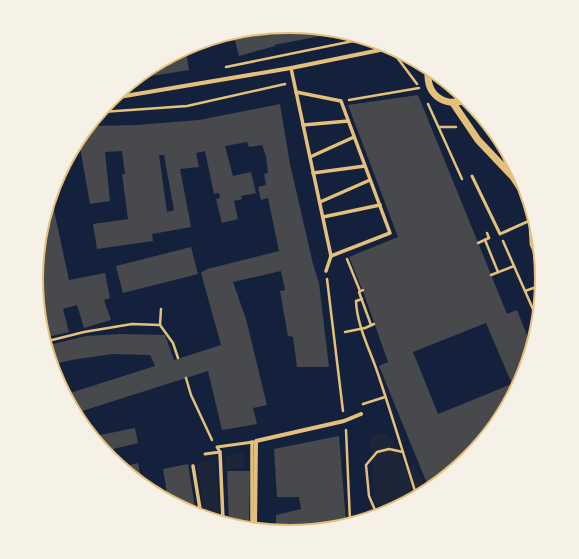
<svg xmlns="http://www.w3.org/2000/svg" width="579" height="559" font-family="'Work Sans',sans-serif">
<rect width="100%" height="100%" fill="#14213d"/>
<g fill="#1d2539">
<polygon points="376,434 385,434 392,438 405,468 415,465 425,488 403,503 381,511 375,503 372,451 370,444 371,437"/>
<polygon points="243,452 244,468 225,469 225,456"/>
<polygon points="215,460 220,519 204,516 197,463"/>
</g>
<g fill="#48494c" fill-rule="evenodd">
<polygon points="290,26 331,34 279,44 274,45 275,46 239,56 234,37"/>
<polygon points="186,50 189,70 145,77"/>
<path d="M418,95L507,314L517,310L530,343L524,377L469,459L428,486L379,366L388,362L364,294L349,257L398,237L348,105ZM486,323L512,384L438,414L413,352Z"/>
<path d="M280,104L290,164L313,264L319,283L329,367H297L293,337L288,336L280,291L285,290L281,271L233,282L246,319L267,405L253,408L257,424L222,430L208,371L79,412L67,394L155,366L150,355L112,354L71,360L55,364L61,385L55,376L49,345L86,336L122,334L165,335L174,360L221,345L201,273L207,269L279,251L268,198L261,200L258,187L266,185L264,174L268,173L266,156L262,145L249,147L247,142L225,146L233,176L251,172L256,193L241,196L242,199L234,201L238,219L222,223L216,199L220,198L219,193L214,194L205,151L196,153L199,167L180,169L191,227L152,234L153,241L97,249L93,224L128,219L122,174H125L122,151L105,152L110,201L90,204L80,147H79L93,126L136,125L199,120ZM159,155H164L174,210L167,212Z"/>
<polygon points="52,201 69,280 105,273 110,298 104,300 111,320 84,328 77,305 63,309 69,332 47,337 36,279"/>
<polygon points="191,247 198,274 123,293 116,266"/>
<polygon points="135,428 138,443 105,451 95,436"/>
<polygon points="339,436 346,522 289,533 276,530 276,515 301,509 299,497 277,497 274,449"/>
<polygon points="138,463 140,473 142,480 122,467"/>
<polygon points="188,464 196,514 192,514 168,498 163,469"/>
<polygon points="227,471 250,471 249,525 229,521"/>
</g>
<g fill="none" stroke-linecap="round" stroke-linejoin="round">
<g stroke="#e5c07b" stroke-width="2.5">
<polyline points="396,56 417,84"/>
<polyline points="226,67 358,40"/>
<polyline points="349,100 419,88"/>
<polyline points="428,104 462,179"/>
<polyline points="102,112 187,106 285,84"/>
<polyline points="439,127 456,127"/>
<polyline points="530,231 531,245 539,262"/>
<polyline points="487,233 489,238"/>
<polyline points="485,240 498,272"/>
<polyline points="503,241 536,316"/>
<polyline points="478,243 489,238"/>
<polyline points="347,259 360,291"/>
<polyline points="491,275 514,266"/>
<polyline points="327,279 343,411"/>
<polyline points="363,290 359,292 371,325"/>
<polyline points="525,291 542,285"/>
<path d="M362,299L356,301C357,325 369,348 377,371C391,412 403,453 416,494"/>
<polyline points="160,325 173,343 178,358"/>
<polyline points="345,332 365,328 374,324"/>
<polyline points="48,341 84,332 132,324 160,325 161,309"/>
<polyline points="186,378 191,395 212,440"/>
<polyline points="363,404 385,397"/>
<polyline points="346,430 350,521"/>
<polyline points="384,514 375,510 369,496 366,465 377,452 389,449 403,452"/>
</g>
<g stroke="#e5c07b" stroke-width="3">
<polyline points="472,176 500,234 531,220"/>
<polyline points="205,454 220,452 217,447 253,442"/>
</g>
<g stroke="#e5c07b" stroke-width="3.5">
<polyline points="291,68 331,256"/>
<polyline points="296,92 341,101 390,233 331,256 326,271"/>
<polyline points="303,125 348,121"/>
<polyline points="310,157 354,137"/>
<polyline points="313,173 365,166"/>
<polyline points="320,202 370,180"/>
<polyline points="323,217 380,205"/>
<polyline points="220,452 223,520"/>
<polyline points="193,466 201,515"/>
<polyline points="252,525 252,442"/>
</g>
<g stroke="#e5c07b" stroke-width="4">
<polyline points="113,98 291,68 390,48"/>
<polyline points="255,526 256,441 344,421 361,414"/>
</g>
<g stroke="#e5c07b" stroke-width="7">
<path d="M428,73C427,97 447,108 467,99"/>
<polyline points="453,103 478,140 513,177 527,198"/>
<polyline points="505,155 512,175"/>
</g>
</g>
<path d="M0 0H579V559H0ZM43 279a246 246 0 1 1 492 0a246 246 0 1 1-492 0Z" fill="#f6f1e7" fill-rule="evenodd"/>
<path fill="none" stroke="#e5c07b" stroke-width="2" d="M43 279a246 246 0 1 1 492 0a246 246 0 1 1-492 0Z"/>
</svg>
